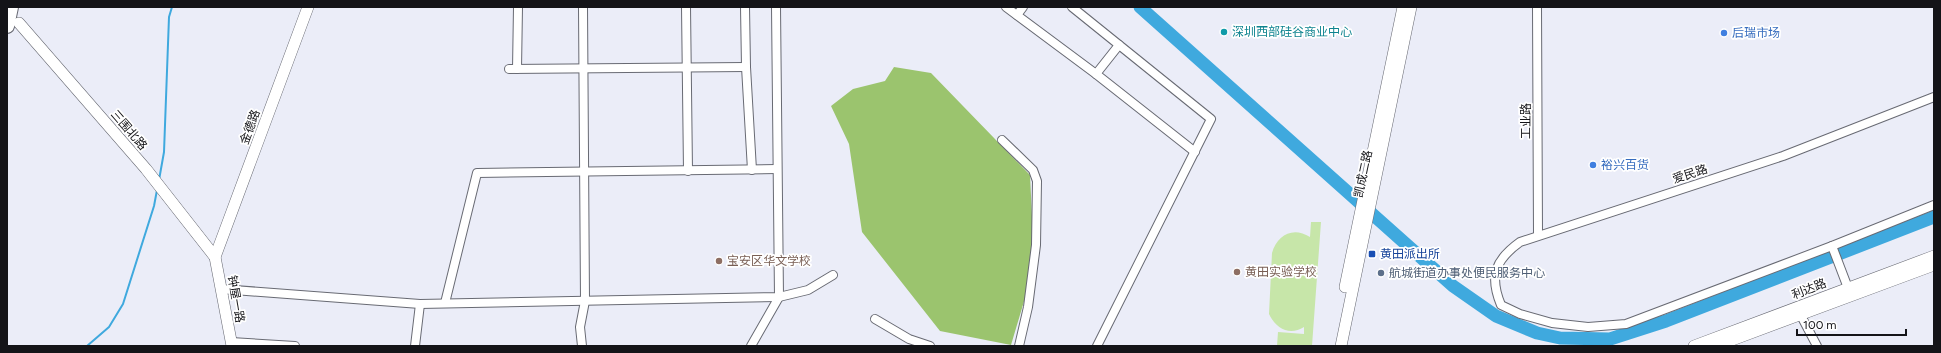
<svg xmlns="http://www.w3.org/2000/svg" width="1941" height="353" font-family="Figtree,'Noto Sans SC',sans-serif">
<rect width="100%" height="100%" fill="#ebedf8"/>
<path fill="#c7e6a9" d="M1311,222H1321L1312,346H1277L1278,332L1304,334V327C1290,336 1276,329 1269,314L1272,253C1277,235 1293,226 1310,237Z"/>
<polygon fill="#9bc46e" points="894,67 931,73 1030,175 1033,237 1025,298 1011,345 940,331 862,232 849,144 831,106 853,89 885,81"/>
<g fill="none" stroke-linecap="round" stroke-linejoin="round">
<g stroke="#3fa9de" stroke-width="2">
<polyline points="159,180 164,152 169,17 172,7"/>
<polyline points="87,346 109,327 123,304 154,206 157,190"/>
</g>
<polyline stroke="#3fa9de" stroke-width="13" points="1140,7 1453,286 1496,316 1537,333 1560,338 1610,339 1666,321 1934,217"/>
<g stroke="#686a73" stroke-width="10">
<g id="minor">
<polyline points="686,7 688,171"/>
<polyline points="745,7 746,67 752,170"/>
<polyline points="1006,7 1096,74 1195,152"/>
<polyline points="1072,7 1211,119 1097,346"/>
<polyline points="1537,7 1538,235"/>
<polyline points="1017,15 1023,7"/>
<polyline points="509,69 746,67"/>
<polyline points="517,69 518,7"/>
<polyline points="1096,74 1119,45"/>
<path d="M1934,97L1783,156L1520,242C1495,260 1489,276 1501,305L1520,314L1552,323L1588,327L1626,324L1832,246L1934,205"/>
<polyline points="1002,140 1033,170 1037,181 1036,245 1028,307 1019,346"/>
<polyline points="1832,246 1848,288"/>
<polyline points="221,289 420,304 779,297 808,290 833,275"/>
<polyline points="445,303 477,173 777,169"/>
<polyline points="1798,310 1817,346"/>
<polyline points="875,319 909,339 930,346"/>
<polyline points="231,342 295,346"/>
<polyline points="415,346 420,304"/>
<polyline points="582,346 580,327 585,301 583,7"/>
<polyline points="751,346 779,297 776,7"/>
</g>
</g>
<g stroke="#686a73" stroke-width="12">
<g id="tertiary">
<polyline points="19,23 146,169 215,257 232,346"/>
<polyline points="215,257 308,7"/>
<polyline points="1345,287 1403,7"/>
<polyline points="1341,346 1411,7"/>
<polyline points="1694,346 1934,256"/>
<polyline points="1716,346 1934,265"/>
</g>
</g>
<g stroke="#686a73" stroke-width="16">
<polyline id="trunk" points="7,26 11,7"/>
</g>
<use href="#minor" stroke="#fff" stroke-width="8"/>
<use href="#tertiary" stroke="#fff" stroke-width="11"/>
<use href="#trunk" stroke="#fff" stroke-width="14"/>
</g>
<circle fill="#0f9aa8" stroke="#fff" stroke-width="1.5" cx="1224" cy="32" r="4"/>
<g fill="#3f7fe0" stroke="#fff" stroke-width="1.5">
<circle cx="1724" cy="33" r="4"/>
<circle cx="1593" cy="165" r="4"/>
</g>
<rect fill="#1a4fb4" stroke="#fff" stroke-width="1.5" x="1368" y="250" width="8" height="8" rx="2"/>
<g fill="#8d6e63" stroke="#fff" stroke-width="1.5">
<circle cx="719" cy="261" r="4"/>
<circle cx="1237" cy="272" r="4"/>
</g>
<circle fill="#5c6f8a" stroke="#fff" stroke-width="1.5" cx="1381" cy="273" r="4"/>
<g text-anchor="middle" stroke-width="3.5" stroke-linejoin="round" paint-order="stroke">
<g font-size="12" fill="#0d838f" stroke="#fff" text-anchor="start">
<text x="1232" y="36">深圳西部硅谷商业中心</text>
</g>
<g font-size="12" fill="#366cbe" stroke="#fff" text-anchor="start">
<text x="1732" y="37">后瑞市场</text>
<text x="1601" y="169">裕兴百货</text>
</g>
<g font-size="12" fill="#141418" stroke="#fff">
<text transform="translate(1526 121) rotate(-90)" y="4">工业路</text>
<text transform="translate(250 127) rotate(-70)" y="4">金德路</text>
<text transform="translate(129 130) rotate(49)" y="4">三围北路</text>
<text transform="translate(1363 174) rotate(-78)" y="4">凯成二路</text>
<text transform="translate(1690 174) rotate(-18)" y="4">爱民路</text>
<text transform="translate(1809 289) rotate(-21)" y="4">利达路</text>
<text transform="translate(236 299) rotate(80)" y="4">钟屋一路</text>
</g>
<g font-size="12" fill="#164399" stroke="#fff" text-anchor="start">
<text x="1380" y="258">黄田派出所</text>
</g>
<g font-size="12" fill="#785e54" stroke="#fff" text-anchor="start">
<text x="727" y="265">宝安区华文学校</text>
<text x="1245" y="276">黄田实验学校</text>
</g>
<g font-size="12" fill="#4e5e75" stroke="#fff" text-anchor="start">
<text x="1389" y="277">航城街道办事处便民服务中心</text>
</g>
</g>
<rect width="1941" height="353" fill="none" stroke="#141418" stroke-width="16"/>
<path d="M1797 329v6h109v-6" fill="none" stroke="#141418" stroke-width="2"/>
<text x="1803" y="329" font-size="12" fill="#141418" stroke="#ffffff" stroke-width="3" paint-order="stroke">100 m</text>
</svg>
